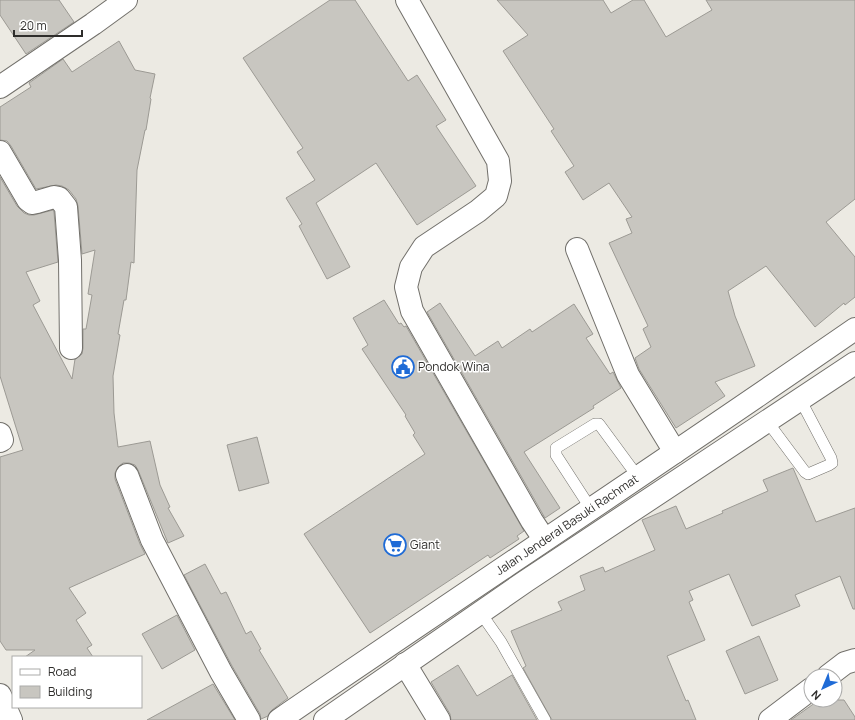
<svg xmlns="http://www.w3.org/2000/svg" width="855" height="720" font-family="Manrope,sans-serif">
<rect width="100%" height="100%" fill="#eceae3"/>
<g fill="#c8c6c0" stroke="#9c9a94">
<polygon points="0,0 59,0 74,22 26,54 0,15"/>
<polygon points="330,0 355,0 408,81 417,75 446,120 436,126 476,186 417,225 376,163 316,203 350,267 327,279 299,226 302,224 286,198 315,180 297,152 303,148 243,58"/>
<polygon points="497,0 603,0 611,13 633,0 644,0 666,37 712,10 706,0 855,0 855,199 826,222 855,257 855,297 845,305 844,303 815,327 766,266 728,291 735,316 755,366 715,382 725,396 676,428 639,369 635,358 651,347 643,329 648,326 609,243 632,233 626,219 632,217 609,183 583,200 565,172 574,166 551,131 554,129 503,51 528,35"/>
<polygon points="119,41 135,70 155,74 150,98 151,99 146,130 145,130 137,170 134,263 131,262 126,300 124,300 118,334 120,335 113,376 114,413 118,447 150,441 160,485 170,507 168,508 184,536 168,543 138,470 135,465 129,463 123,463 118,467 115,473 115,479 140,544 145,554 69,588 86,613 76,620 92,645 87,648 93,657 25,657 35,650 6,650 0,641 0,457 23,450 0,376 0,177 17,206 24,213 29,215 34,215 53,210 54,212 58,262 26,272 40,301 33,305 72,379 75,359 82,354 83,348 83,329 86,329 92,295 88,294 95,250 82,254 78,206 76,199 69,190 62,186 56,185 36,189 11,146 7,141 0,140 0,107 31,87 29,83 63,59 72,72"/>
<polygon points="384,300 399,324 401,323 404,327 406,326 524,531 517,536 519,539 490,558 488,555 370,633 304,534 425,454 413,435 415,433 405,416 406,415 362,349 368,345 353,318"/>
<polygon points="440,303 475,356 498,341 502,348 530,329 532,332 574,304 593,334 586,338 610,374 613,372 621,388 593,406 594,408 524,452 560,508 545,518 427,312"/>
<polygon points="257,437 269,483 239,491 227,445"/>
<polygon points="793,468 816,522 855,508 855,609 853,609 840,576 795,595 800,606 752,626 729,574 689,591 693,600 689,602 705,640 667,656 686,701 688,700 696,720 552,720 523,668 526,666 511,631 562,610 558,602 585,590 580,576 603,567 605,572 655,550 642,520 676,506 686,529 723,513 722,511 768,491 763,480"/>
<polygon points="205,564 221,594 226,592 246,634 251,631 261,649 259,650 288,698 272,710 268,716 261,719 260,714 232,666 184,575"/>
<polygon points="177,615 195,650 162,669 142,634"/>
<polygon points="759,636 778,680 745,694 726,651"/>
<polygon points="458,665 477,696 512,675 537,720 451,720 450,714 431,682"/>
<polygon points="213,684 235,720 147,720"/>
<polygon points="819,700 844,700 855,717 855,720 791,720"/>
</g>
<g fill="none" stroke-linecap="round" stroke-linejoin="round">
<g stroke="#72706b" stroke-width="12">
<g id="lane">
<polyline points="767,421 805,472 808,474 829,465 832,463 831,458 800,399"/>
<polyline points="591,509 556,455 556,448 595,424 599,424 638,477"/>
<polyline points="480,612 501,642 545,720"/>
</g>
</g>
<g stroke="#72706b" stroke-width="24">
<g id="street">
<polyline points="407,0 498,161 500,181 496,196 478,211 424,247 411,267 406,287 412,311 532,521 544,539"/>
<polyline points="0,87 93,24 126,0"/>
<polyline points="0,152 28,200 32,203 37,202 54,197 59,198 66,207 70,260 71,348"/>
<polyline points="577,249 628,375 675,452"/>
<polyline points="0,434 2,440 0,441"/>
<polyline points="127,475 152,540 221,672 249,720"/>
<polyline points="405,664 439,720"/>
<polyline points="828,676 845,663 855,660"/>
<polyline points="770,720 811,689"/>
</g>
</g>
<g stroke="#72706b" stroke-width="24">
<g id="secondary">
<polyline points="0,695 11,720"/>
<path id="s1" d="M279,720C471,589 664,461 855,329"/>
<polyline points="325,720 526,581 855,363"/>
</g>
</g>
<use href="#lane" stroke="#fff" stroke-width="11"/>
<use href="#street" stroke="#fff" stroke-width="22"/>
<use href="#secondary" stroke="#fff" stroke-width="22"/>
</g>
<defs>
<g id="civic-ring" transform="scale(1.15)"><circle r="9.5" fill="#fff" stroke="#1f6bd6" stroke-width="1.5"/><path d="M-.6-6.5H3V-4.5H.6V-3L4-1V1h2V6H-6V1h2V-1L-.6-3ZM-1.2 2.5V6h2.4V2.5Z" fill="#1f6bd6"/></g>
<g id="supermarket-ring" transform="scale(1.15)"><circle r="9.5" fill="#fff" stroke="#1f6bd6" stroke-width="1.5"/><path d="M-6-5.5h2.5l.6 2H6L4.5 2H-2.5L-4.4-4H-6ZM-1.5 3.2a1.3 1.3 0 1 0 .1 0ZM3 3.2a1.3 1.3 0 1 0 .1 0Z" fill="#1f6bd6"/></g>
</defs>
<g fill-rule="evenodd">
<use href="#civic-ring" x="403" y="367"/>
<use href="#supermarket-ring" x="395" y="545"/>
</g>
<g text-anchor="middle" stroke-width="3" stroke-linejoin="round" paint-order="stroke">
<g font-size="12" fill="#2e2d2b" stroke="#fff" text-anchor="start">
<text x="418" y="371">Pondok Wina</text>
<text x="410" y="549">Giant</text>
</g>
<g font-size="12" fill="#2e2d2b" stroke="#fff">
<text dy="4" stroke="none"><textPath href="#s1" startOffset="348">Jalan Jenderal Basuki Rachmat</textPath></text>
</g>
</g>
<rect x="12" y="656" width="130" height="52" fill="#ffffff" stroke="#ababaa"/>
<rect x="20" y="669" width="20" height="6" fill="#ffffff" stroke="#ababaa"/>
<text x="48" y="676" font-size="12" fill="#2e2d2b">Road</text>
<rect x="20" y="686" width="20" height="12" fill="#c8c6c0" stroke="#ababaa"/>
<text x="48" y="696" font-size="12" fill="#2e2d2b">Building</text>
<g transform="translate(823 688) rotate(224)"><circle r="19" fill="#ffffff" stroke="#ababaa"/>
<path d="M0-3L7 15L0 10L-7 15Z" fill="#1f6bd6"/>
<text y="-6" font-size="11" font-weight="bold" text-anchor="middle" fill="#2e2d2b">N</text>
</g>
<path d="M14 30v6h68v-6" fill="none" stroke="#2e2d2b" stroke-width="2"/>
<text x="20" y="30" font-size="12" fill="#2e2d2b" stroke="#ffffff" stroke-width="3" paint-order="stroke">20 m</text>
</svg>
